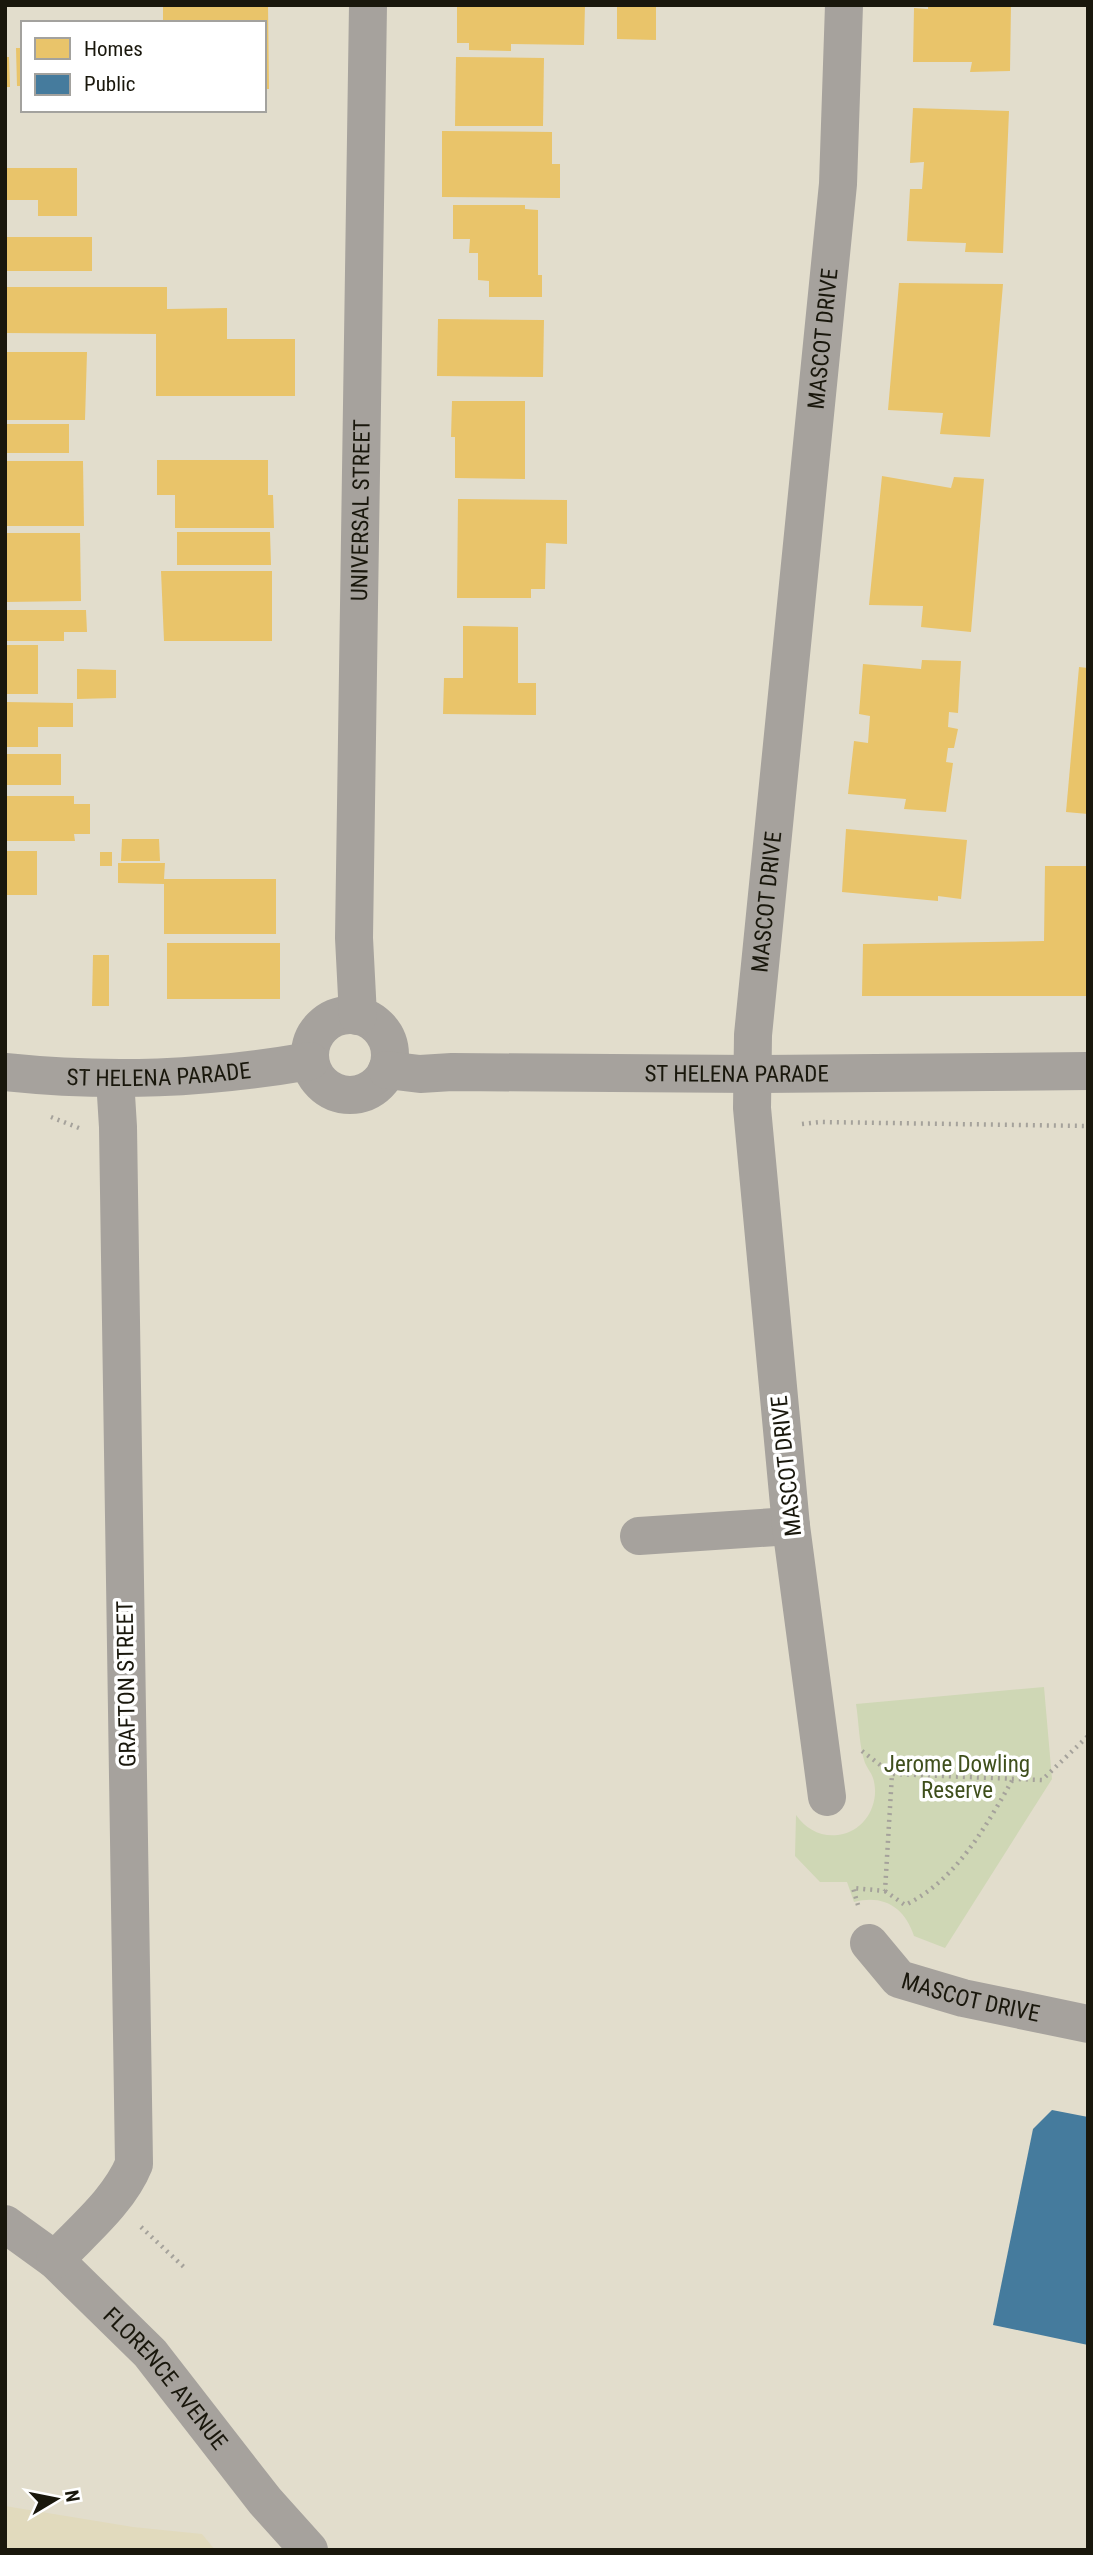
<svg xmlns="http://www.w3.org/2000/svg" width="1093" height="2555" font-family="'Roboto Condensed',sans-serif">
<rect width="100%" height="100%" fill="#e2ddcc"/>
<polygon fill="#e1dabd" points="5,2506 133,2527 202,2534 215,2550 5,2550"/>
<path fill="#cfd7b5" d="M1044,1687L1052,1779L945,1948L914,1936C905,1908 884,1894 854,1902L847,1882H820L795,1856L796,1815C806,1829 820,1837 838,1835C865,1832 881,1803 873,1778C871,1772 867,1768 865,1763C859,1746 859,1723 856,1704Z"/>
<g fill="#e9c46a">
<polygon points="163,5 268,5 269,89 264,89 264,23 163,23"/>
<polygon points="457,5 585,5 584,45 511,44 511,51 469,50 469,43 457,43"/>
<polygon points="617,5 656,5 656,40 617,39"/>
<polygon points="928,5 1011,5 1010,71 970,72 972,62 913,62 914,8 928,9"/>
<polygon points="16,48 23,48 23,86 17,86"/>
<polygon points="5,57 9,57 10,87 5,87"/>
<polygon points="456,57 544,58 543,126 455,126"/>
<polygon points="913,108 1009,111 1003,253 965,252 966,243 907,241 910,189 922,189 924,162 910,163"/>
<polygon points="442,131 552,132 552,164 560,164 560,198 442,197"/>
<polygon points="5,168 77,168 77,216 38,216 38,200 5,200"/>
<polygon points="453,205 525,205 525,209 538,210 538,275 542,275 542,297 489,297 489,281 478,280 478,253 469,253 470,239 453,239"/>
<rect x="5" y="237" width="87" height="34"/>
<polygon points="899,283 1003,284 990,437 940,434 943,413 888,410"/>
<polygon points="5,287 167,287 167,309 227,308 227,339 295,339 295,396 156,396 156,334 5,333"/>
<polygon points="438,319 544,320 543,377 437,376"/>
<polygon points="5,352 87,352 85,420 5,420"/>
<polygon points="452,401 525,401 525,479 455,478 455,437 451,437"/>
<rect x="5" y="424" width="64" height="29"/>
<polygon points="157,460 268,460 268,495 273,495 274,528 175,528 175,495 157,495"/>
<polygon points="5,461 83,461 84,526 5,526"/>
<polygon points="882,476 951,488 954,477 984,479 971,632 921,627 923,606 869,605"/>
<polygon points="458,499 567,500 567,544 546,543 545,589 531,589 531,598 457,598"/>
<polygon points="177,532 270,532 271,565 177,565"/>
<polygon points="5,533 80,533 81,601 5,602"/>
<polygon points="161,571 272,571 272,641 164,641"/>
<polygon points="5,610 86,610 87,632 64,632 64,641 5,641"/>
<polygon points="463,626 518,627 518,683 536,683 536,715 443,714 444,678 463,678"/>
<rect x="5" y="645" width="33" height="49"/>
<polygon points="922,660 961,661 958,713 949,712 948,727 958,729 954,748 948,748 946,762 953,763 946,812 904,809 906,799 848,794 854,741 868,743 870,716 859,714 863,664 921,669"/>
<polygon points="1079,667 1088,668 1088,814 1066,812"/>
<polygon points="77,669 116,670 116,698 77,699"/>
<polygon points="5,702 73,703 73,727 38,727 38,747 5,747"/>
<rect x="5" y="754" width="56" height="31"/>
<polygon points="5,796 74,796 74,804 90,804 90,834 74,834 75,841 5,841"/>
<polygon points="846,829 967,840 961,899 938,896 938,901 842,892"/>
<polygon points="122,839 159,839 160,861 121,861"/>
<rect x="5" y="851" width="32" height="44"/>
<rect x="100" y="852" width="12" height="14"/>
<polygon points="118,863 165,863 164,879 276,879 276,934 164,934 164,884 118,883"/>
<polygon points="1045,866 1088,866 1088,996 862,996 863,944 1044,941"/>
<rect x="167" y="943" width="113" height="56"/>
<polygon points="93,955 109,955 109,1006 92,1006"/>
</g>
<polygon fill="#457b9d" points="1052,2110 1088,2117 1088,2345 993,2325 1033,2129"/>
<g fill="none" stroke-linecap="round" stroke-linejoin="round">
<g stroke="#a5a29b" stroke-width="4.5" stroke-dasharray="2 5" stroke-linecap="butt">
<polyline points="51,1117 79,1128"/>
<polyline points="802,1124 820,1122 1088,1126"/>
<polyline points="862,1751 892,1774"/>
<path d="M885,1891L905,1905C956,1881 986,1826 1013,1779"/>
<polyline points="858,1905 853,1888 885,1891 892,1774 1042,1780 1088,1736"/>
<polyline points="141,2227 186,2269"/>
</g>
<g stroke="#a6a29d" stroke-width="38">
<circle cx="350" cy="1055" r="40"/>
<path id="s1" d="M358,1016L354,938L368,5"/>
<path id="s2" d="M387,1070L420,1074L452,1072L753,1074L1088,1071"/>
<path id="s3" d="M5,1072C111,1083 206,1079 310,1061"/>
<polyline points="639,1536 791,1526"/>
<path id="s4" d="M827,1797L791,1526L752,1108L753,1035L838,184L844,5"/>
<path id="s5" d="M869,1943L899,1979L963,1998L1088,2024"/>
<path id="s6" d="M5,2224L55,2260L150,2353L265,2501L309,2550"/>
<path d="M55,2260C82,2231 119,2201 134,2164L118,1127L115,1079"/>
</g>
</g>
<g text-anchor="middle" stroke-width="7" stroke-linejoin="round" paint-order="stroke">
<g font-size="23" fill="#19170c" stroke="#fff">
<text dy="8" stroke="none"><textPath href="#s4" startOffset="1466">MASCOT DRIVE</textPath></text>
<text dy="8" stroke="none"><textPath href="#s1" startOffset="506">UNIVERSAL STREET</textPath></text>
<text dy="8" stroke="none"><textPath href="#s4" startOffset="900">MASCOT DRIVE</textPath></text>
<text dy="8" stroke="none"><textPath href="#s3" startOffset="154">ST HELENA PARADE</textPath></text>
<text dy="8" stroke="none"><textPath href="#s2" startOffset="350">ST HELENA PARADE</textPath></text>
<text transform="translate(786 1466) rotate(-96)" y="8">MASCOT DRIVE</text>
<text transform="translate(126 1684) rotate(-91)" y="8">GRAFTON STREET</text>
<text dy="8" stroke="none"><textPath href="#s5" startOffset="121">MASCOT DRIVE</textPath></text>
<text dy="8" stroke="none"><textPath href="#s6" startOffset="224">FLORENCE AVENUE</textPath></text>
</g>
<g font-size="23" fill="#3f4f1c" stroke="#fff">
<text x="957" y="1772">Jerome Dowling<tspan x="957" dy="26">Reserve</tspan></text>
</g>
</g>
<rect width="1093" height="2555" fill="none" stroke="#19170c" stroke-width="14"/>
<rect x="21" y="21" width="245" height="91" fill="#ffffff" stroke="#a3a29e" stroke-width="2"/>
<rect x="35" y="38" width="35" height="21" fill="#e9c46a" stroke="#a3a29e" stroke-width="2"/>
<text x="84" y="56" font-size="21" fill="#19170c">Homes</text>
<rect x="35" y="74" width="35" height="21" fill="#457b9d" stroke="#a3a29e" stroke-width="2"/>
<text x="84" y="91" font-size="21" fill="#19170c">Public</text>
<g transform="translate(56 2499) rotate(80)" stroke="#ffffff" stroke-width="5" paint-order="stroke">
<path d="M0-5L12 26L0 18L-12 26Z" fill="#19170c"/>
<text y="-10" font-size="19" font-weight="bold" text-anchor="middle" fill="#19170c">N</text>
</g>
</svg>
